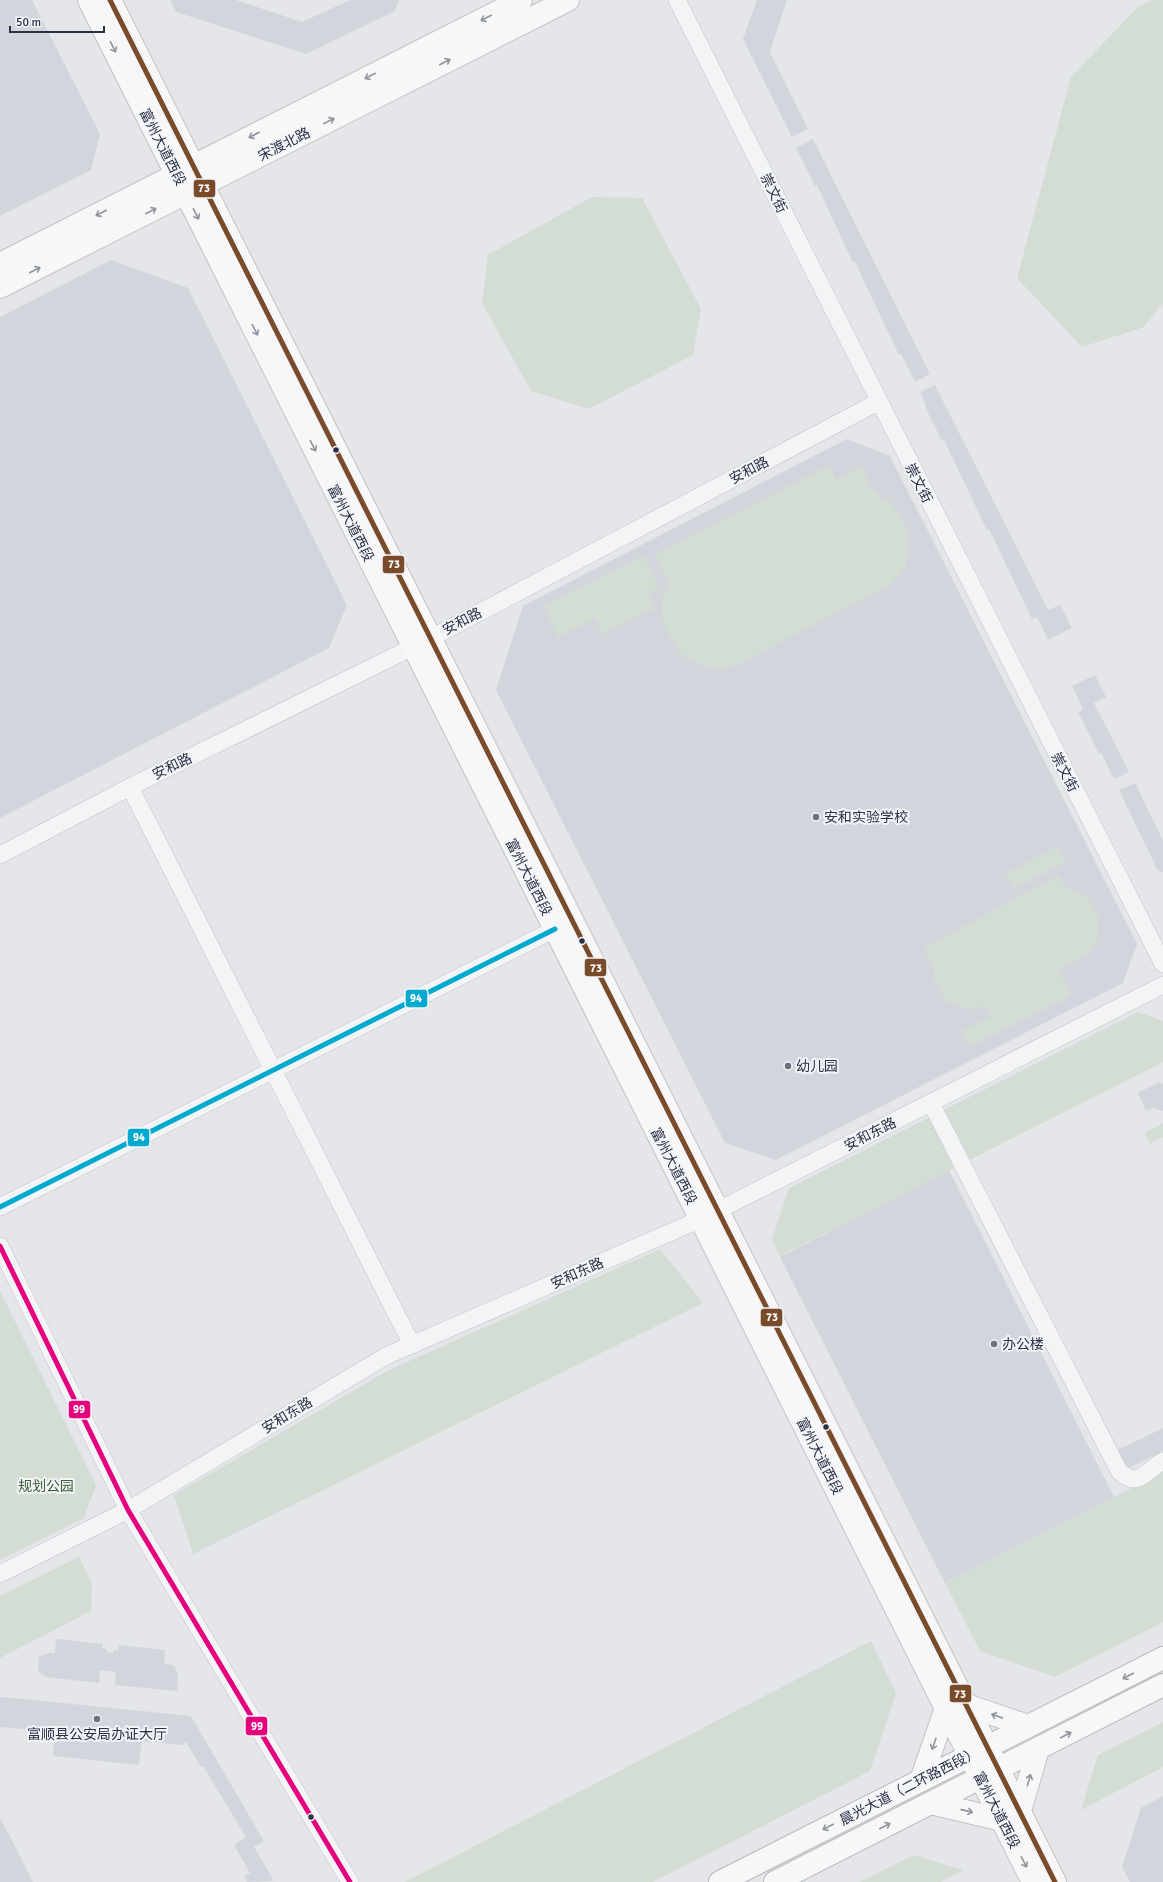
<svg xmlns="http://www.w3.org/2000/svg" width="1163" height="1882" font-family="Signika,'Noto Sans SC',sans-serif">
<rect width="100%" height="100%" fill="#e4e6e9"/>
<g fill="#d2d5dc">
<polygon points="0,0 32,0 100,134 91,170 0,216"/>
<polygon points="170,0 236,0 302,22 350,0 399,0 395,11 306,54 176,12"/>
<polygon points="757,0 787,0 770,52 808,129 792,137 743,39"/>
<polygon points="813,139 930,374 915,382 901,354 899,355 855,262 853,263 817,185 815,186 796,148"/>
<polygon points="111,260 188,288 347,605 329,648 0,818 0,317"/>
<polygon points="935,385 1048,610 1060,605 1072,628 1048,640 1037,617 1032,619 989,529 987,530 944,440 942,441 925,407 926,405 920,392"/>
<polygon points="847,439 890,456 1137,944 1123,983 776,1160 725,1143 496,690 523,606"/>
<polygon points="1095,675 1106,697 1094,703 1129,772 1114,779 1101,753 1099,754 1078,712 1083,709 1072,686"/>
<polygon points="1135,783 1163,841 1163,872 1158,871 1119,790"/>
<polygon points="1159,1082 1163,1084 1163,1111 1153,1108 1146,1111 1138,1093"/>
<polygon points="949,1170 1114,1497 945,1583 780,1257"/>
<polygon points="1163,1428 1163,1451 1125,1470 1116,1451"/>
<polygon points="56,1639 103,1644 102,1648 107,1649 107,1652 114,1653 114,1650 118,1650 118,1645 165,1650 164,1664 173,1665 178,1673 177,1691 115,1685 116,1672 100,1670 99,1683 46,1677 38,1671 39,1657 48,1653 55,1653"/>
<polygon points="3,1697 191,1716 264,1841 254,1847 274,1881 247,1882 244,1876 250,1873 234,1845 246,1837 203,1766 201,1767 186,1742 181,1745 142,1741 139,1765 53,1756 55,1732 0,1727 0,1698"/>
<polygon points="1163,1796 1163,1882 1130,1882 1122,1867 1141,1808"/>
<polygon points="0,1818 14,1844 33,1882 0,1882"/>
</g>
<g fill="#d4ddd4">
<polygon points="1151,0 1163,0 1163,303 1144,327 1082,347 1017,278 1071,77 1137,8"/>
<polygon points="592,197 642,198 701,309 693,355 589,409 531,391 482,303 488,255"/>
<path d="M829,465L836,480L861,466C865,474 868,485 874,491C878,496 885,498 889,502C908,517 915,548 904,570C901,575 895,579 891,584L736,666C725,668 714,669 703,666C679,660 661,629 661,606C661,599 666,590 669,582L655,555Z"/>
<polygon points="644,556 659,587 648,593 655,608 602,634 595,619 558,637 543,605"/>
<polygon points="1058,846 1066,862 1014,889 1006,873"/>
<path d="M1059,875L1066,888C1074,890 1080,892 1086,897C1101,910 1105,939 1088,953C1080,959 1068,964 1058,969L1072,996L969,1047L961,1031L991,1016L986,1006L971,1009L958,1007L946,1001L935,982L933,968L923,948Z"/>
<polygon points="1138,1012 1163,1021 1163,1062 780,1256 772,1240 789,1188"/>
<polygon points="1163,1123 1163,1137 1150,1144 1145,1133"/>
<polygon points="660,1249 703,1303 193,1554 174,1495 387,1371"/>
<polygon points="0,1291 96,1485 84,1518 0,1560"/>
<polygon points="1163,1472 1163,1622 1055,1677 980,1651 945,1583"/>
<polygon points="79,1557 92,1584 91,1611 0,1658 0,1596"/>
<polygon points="871,1641 896,1693 870,1771 653,1882 405,1882"/>
<polygon points="1163,1722 1163,1767 1081,1810 1098,1755"/>
<polygon points="913,1855 964,1870 941,1882 860,1882"/>
</g>
<g fill="none" stroke-linecap="round" stroke-linejoin="round">
<g stroke="#c2c4c7" stroke-width="18">
<g id="minor">
<polyline points="677,0 1163,964"/>
<polyline points="130,787 412,1345"/>
<polyline points="0,855 130,787 431,638 878,402"/>
<path d="M931,1103L1119,1471C1139,1490 1146,1470 1163,1461"/>
<polyline points="0,1207 555,929"/>
<polyline points="0,1246 128,1510 350,1882"/>
<polyline points="0,1574 128,1510 386,1356 701,1219 1163,985"/>
</g>
</g>
<g stroke="#c0c3c7" stroke-width="24">
<g id="major">
<polyline points="89,0 1033,1882"/>
<polyline points="110,0 1055,1882"/>
<polyline points="0,264 521,0"/>
<polyline points="0,287 568,0"/>
<polyline points="966,1705 1028,1726"/>
<polyline points="921,1780 946,1708"/>
<polyline points="931,1803 1002,1820"/>
<polyline points="1020,1811 1038,1749"/>
</g>
</g>
<g stroke="#b6b9be" stroke-width="24">
<g id="highway">
<polyline points="720,1882 1163,1658"/>
<polyline points="775,1882 1163,1685"/>
</g>
</g>
<use href="#minor" stroke="#f3f4f6" stroke-width="17"/>
<use href="#major" stroke="#f7f7f7" stroke-width="22"/>
<use href="#highway" stroke="#f7f7f7" stroke-width="22"/>
<g stroke="#f2f4f8" stroke-width="8">
<polyline id="bus-1" points="110,0 1055,1882"/>
</g>
<g stroke="#f2f4f8" stroke-width="8">
<polyline id="bus-2" points="0,1207 555,929"/>
</g>
<g stroke="#f2f4f8" stroke-width="8">
<polyline id="bus-3" points="0,1246 128,1510 350,1882"/>
</g>
<use href="#bus-1" stroke="#7a4b2a" stroke-width="5"/>
<use href="#bus-2" stroke="#00a9ce" stroke-width="5"/>
<use href="#bus-3" stroke="#e5007d" stroke-width="5"/>
</g>
<defs><path id="oneway-shaft" d="M-6 0H5M1.5-3L5.5 0L1.5 3" fill="none" stroke-width="1.6" stroke-linecap="round" stroke-linejoin="round"/></defs>
<g stroke="#90949e">
<use href="#oneway-shaft" transform="translate(486 18) rotate(153)"/>
<use href="#oneway-shaft" transform="translate(113 47) rotate(63)"/>
<use href="#oneway-shaft" transform="translate(445 62) rotate(-27)"/>
<use href="#oneway-shaft" transform="translate(370 76) rotate(153)"/>
<use href="#oneway-shaft" transform="translate(329 121) rotate(-27)"/>
<use href="#oneway-shaft" transform="translate(254 135) rotate(153)"/>
<use href="#oneway-shaft" transform="translate(151 211) rotate(-27)"/>
<use href="#oneway-shaft" transform="translate(101 213) rotate(153)"/>
<use href="#oneway-shaft" transform="translate(196 214) rotate(63)"/>
<use href="#oneway-shaft" transform="translate(35 270) rotate(-27)"/>
<use href="#oneway-shaft" transform="translate(255 330) rotate(63)"/>
<use href="#oneway-shaft" transform="translate(313 446) rotate(63)"/>
<use href="#oneway-shaft" transform="translate(1128 1676) rotate(153)"/>
<use href="#oneway-shaft" transform="translate(997 1716) rotate(-161)"/>
<use href="#oneway-shaft" transform="translate(1066 1735) rotate(-27)"/>
<use href="#oneway-shaft" transform="translate(934 1744) rotate(109)"/>
<use href="#oneway-shaft" transform="translate(1029 1780) rotate(-74)"/>
<use href="#oneway-shaft" transform="translate(967 1811) rotate(13)"/>
<use href="#oneway-shaft" transform="translate(885 1826) rotate(-27)"/>
<use href="#oneway-shaft" transform="translate(828 1827) rotate(153)"/>
<use href="#oneway-shaft" transform="translate(1024 1862) rotate(63)"/>
</g>
<g fill="#293144" stroke="#f2f4f8" stroke-width="1.5">
<circle cx="336" cy="450" r="3.5"/>
<circle cx="582" cy="941" r="3.5"/>
<circle cx="826" cy="1427" r="3.5"/>
<circle cx="311" cy="1817" r="3.5"/>
</g>
<g fill="#6a707e" stroke="#f2f4f8" stroke-width="1.5">
<circle cx="816" cy="817" r="4"/>
<circle cx="788" cy="1066" r="4"/>
<circle cx="994" cy="1344" r="4"/>
<circle cx="97" cy="1719" r="4"/>
</g>
<g text-anchor="middle" stroke-width="4" stroke-linejoin="round" paint-order="stroke">
<g font-size="14" fill="#293144" stroke="#f2f4f8">
<text transform="translate(284 144) rotate(-27)" y="5">宋渡北路</text>
<text transform="translate(163 147) rotate(63)" y="5">富州大道西段</text>
<text transform="translate(774 193) rotate(64)" y="5">崇文街</text>
<text transform="translate(749 470) rotate(-28)" y="5">安和路</text>
<text transform="translate(919 483) rotate(63)" y="5">崇文街</text>
<text transform="translate(351 523) rotate(63)" y="5">富州大道西段</text>
<text transform="translate(462 621) rotate(-28)" y="5">安和路</text>
<text transform="translate(172 766) rotate(-26)" y="5">安和路</text>
<text transform="translate(1065 772) rotate(63)" y="5">崇文街</text>
<text transform="translate(529 877) rotate(63)" y="5">富州大道西段</text>
<text transform="translate(870 1134) rotate(-27)" y="5">安和东路</text>
<text transform="translate(674 1166) rotate(63)" y="5">富州大道西段</text>
<text transform="translate(577 1273) rotate(-24)" y="5">安和东路</text>
<text transform="translate(287 1415) rotate(-31)" y="5">安和东路</text>
<text transform="translate(820 1456) rotate(63)" y="5">富州大道西段</text>
<text transform="translate(909 1786) rotate(-27)" y="5">晨光大道（二环路西段）</text>
<text transform="translate(997 1810) rotate(63)" y="5">富州大道西段</text>
</g>
<g font-size="14" fill="#293144" stroke="#f2f4f8" text-anchor="start">
<text x="824" y="822">安和实验学校</text>
<text x="796" y="1071">幼儿园</text>
<text x="1002" y="1349">办公楼</text>
<text x="97" y="1739" text-anchor="middle">富顺县公安局办证大厅</text>
</g>
<g font-size="14" fill="#3b6036" stroke="#f2f4f8">
<text x="46" y="1491">规划公园</text>
</g>
</g>
<g stroke="#f2f4f8" stroke-width="1.5">
<rect x="193" y="179" width="23" height="19" rx="4" fill="#7a4b2a"/>
<rect x="382" y="555" width="23" height="19" rx="4" fill="#7a4b2a"/>
<rect x="584" y="958" width="23" height="19" rx="4" fill="#7a4b2a"/>
<rect x="405" y="989" width="23" height="19" rx="4" fill="#00a9ce"/>
<rect x="127" y="1128" width="23" height="19" rx="4" fill="#00a9ce"/>
<rect x="760" y="1308" width="23" height="19" rx="4" fill="#7a4b2a"/>
<rect x="68" y="1400" width="23" height="19" rx="4" fill="#e5007d"/>
<rect x="949" y="1684" width="23" height="19" rx="4" fill="#7a4b2a"/>
<rect x="245" y="1716" width="23" height="20" rx="4" fill="#e5007d"/>
</g>
<g font-size="11" text-anchor="middle" font-weight="bold" fill="#fff">
<text x="204" y="192">73</text>
<text x="394" y="568">73</text>
<text x="596" y="972">73</text>
<text x="416" y="1002">94</text>
<text x="139" y="1141">94</text>
<text x="772" y="1321">73</text>
<text x="79" y="1413">99</text>
<text x="960" y="1698">73</text>
<text x="257" y="1730">99</text>
</g>
<path d="M10 26v6h94v-6" fill="none" stroke="#293144" stroke-width="2"/>
<text x="16" y="26" font-size="12" fill="#293144" stroke="#f2f4f8" stroke-width="3" paint-order="stroke">50 m</text>
</svg>
